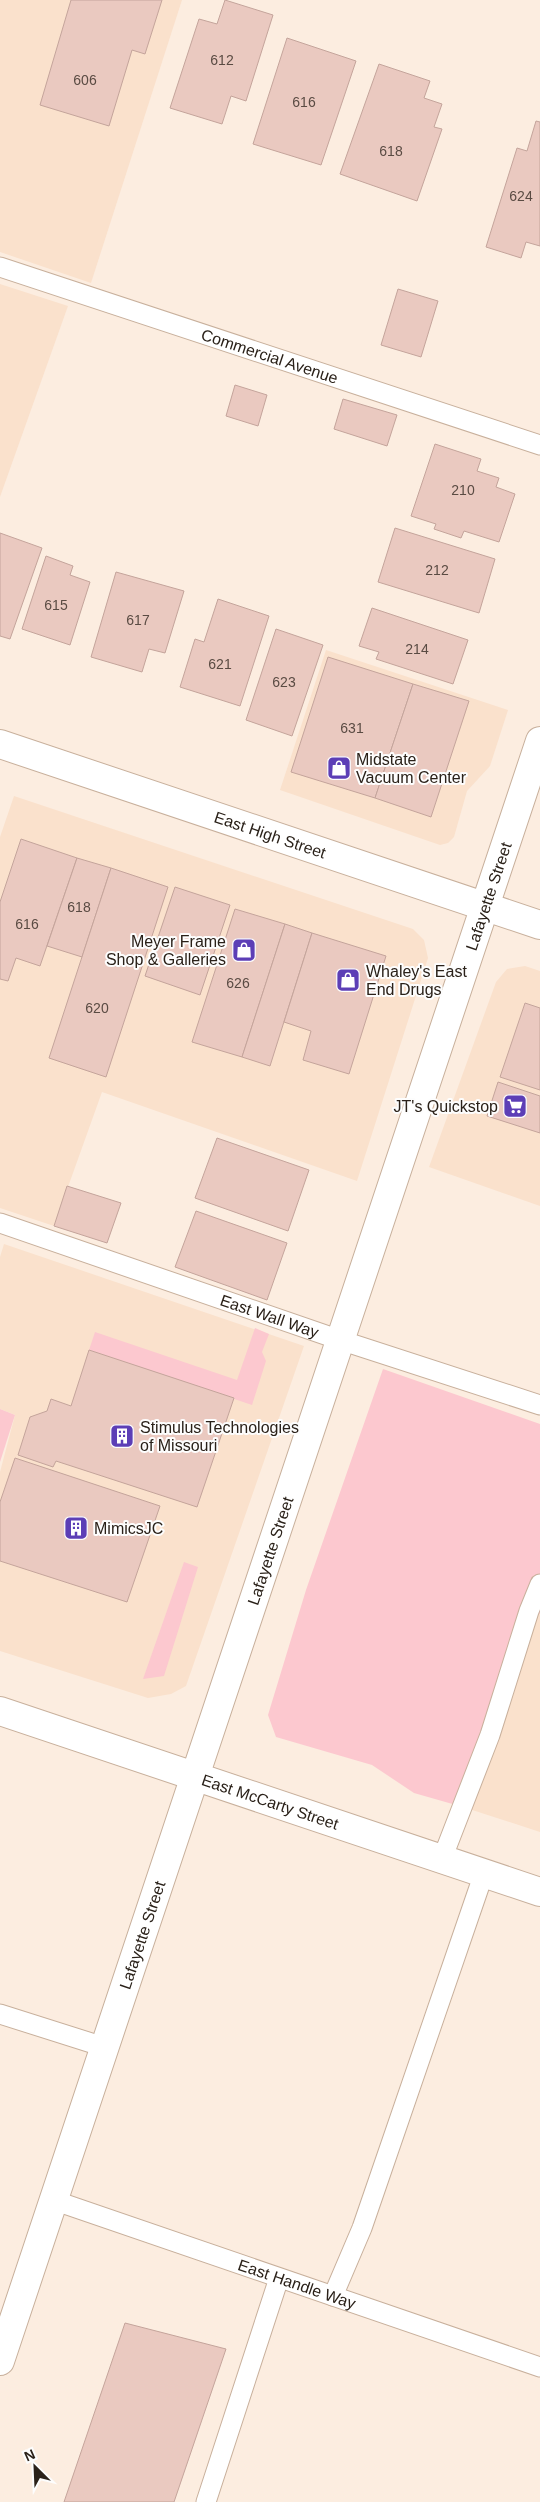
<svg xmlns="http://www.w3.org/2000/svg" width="540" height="2502" font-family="Arial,sans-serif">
<rect width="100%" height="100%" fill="#fcede0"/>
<g fill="#fae1cc">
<polygon points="0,0 182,0 91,283 0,252"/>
<polygon points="0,284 68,306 0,497"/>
<polygon points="326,650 508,710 490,766 467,791 454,837 448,843 440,845 280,790"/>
<polygon points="14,796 413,929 424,940 428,958 357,1181 102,1092 54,1226 0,1208 0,837"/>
<polygon points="525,966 540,971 540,1206 429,1167 496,982 507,969"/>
<polygon points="4,1244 304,1346 186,1686 171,1694 148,1698 0,1651 0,1472 15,1415 0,1409 0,1257"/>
<polygon points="529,1611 540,1614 540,1832 463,1807"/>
</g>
<g fill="#fcc8cf">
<polygon points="255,1328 269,1334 262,1352 266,1361 252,1405 89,1350 95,1332 237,1380"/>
<polygon points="383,1369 540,1424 540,1614 529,1611 463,1807 414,1793 372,1765 276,1737 268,1715 306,1590"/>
<polygon points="0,1409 15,1415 0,1462"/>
<polygon points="184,1562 198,1567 164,1676 143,1679"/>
</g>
<g fill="#eac9c0" stroke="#c4a49b">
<polygon points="71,0 162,0 145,54 132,50 109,126 40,105"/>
<polygon points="225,0 273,15 246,101 231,96 222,124 170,108 199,19 217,24"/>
<polygon points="287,38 356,61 321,165 253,144"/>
<polygon points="379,64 430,81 424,98 442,104 434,127 442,129 417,201 340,174"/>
<polygon points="536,121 540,122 540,246 526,242 521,258 486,247 517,148 527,151"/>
<polygon points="398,289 438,301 421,357 381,345"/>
<polygon points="235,385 267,395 258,426 226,416"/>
<polygon points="343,399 397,415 387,446 334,429"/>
<polygon points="435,444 481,459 477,471 499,478 496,487 515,494 499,542 464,531 461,538 434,529 436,524 411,516"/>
<polygon points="395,528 495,559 479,613 378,582"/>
<polygon points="0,533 42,548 10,639 0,636"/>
<polygon points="46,556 73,566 70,575 90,582 70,645 22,629"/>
<polygon points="116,572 184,591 165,653 149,649 142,672 91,657"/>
<polygon points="218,599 269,616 240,706 180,687 195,639 204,642"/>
<polygon points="372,608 468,640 453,684 376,659 379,652 359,646"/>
<polygon points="276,629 323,645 292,736 246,720"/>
<polygon points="328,657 413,684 375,798 291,772"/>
<polygon points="413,684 469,701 431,817 375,798"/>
<polygon points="21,839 77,858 40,966 16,958 8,981 0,979 0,902"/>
<polygon points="77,858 111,868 82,957 47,946"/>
<polygon points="111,868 168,887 106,1077 49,1058"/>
<polygon points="175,887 230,905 200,995 145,976"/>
<polygon points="235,909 285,924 242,1057 192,1042"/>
<polygon points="285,924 312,933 270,1066 242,1057"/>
<polygon points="312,933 386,956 349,1074 303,1060 311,1031 284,1022"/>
<polygon points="525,1003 540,1008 540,1090 500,1077"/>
<polygon points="498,1082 540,1096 540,1133 487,1116"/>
<polygon points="217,1138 309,1170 288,1231 195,1198"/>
<polygon points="67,1186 121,1203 107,1243 54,1226"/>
<polygon points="196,1211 287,1243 267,1300 175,1267"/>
<polygon points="89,1350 234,1398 197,1507 56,1461 53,1467 18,1455 30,1417 47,1411 51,1399 71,1406"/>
<polygon points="15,1458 160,1506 127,1602 0,1561 0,1502"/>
<polygon points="125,2323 226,2349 174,2502 64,2502"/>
</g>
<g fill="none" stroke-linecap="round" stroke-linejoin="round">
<g stroke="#c8b09c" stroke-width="21">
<g id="service">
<path id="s1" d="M0,267L540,445"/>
<path id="s2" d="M0,1223L340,1340L540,1405"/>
<polyline points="442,1859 490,1735 529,1611 540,1584"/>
<polyline points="0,2014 104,2047"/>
<path id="s3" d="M53,2200L540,2367"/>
<polyline points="333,2296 362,2228 484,1873"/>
<polyline points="206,2502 279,2278"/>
</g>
</g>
<g stroke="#c8b09c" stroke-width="30">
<g id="secondary">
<path id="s4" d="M0,744L540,925"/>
<path id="s5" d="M0,1711L540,1892"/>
<path id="s6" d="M0,2361L540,741"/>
</g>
</g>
<use href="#service" stroke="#fff" stroke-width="19"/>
<use href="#secondary" stroke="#fff" stroke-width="28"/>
</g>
<defs>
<g id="shop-square" transform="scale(1.25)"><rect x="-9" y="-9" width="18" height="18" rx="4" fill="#5c3eb6" stroke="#fdfdfd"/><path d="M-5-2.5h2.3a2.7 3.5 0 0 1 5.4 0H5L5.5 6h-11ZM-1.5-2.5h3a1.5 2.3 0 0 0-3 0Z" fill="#fff"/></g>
<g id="supermarket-square" transform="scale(1.25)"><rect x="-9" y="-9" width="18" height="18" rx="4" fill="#5c3eb6" stroke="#fdfdfd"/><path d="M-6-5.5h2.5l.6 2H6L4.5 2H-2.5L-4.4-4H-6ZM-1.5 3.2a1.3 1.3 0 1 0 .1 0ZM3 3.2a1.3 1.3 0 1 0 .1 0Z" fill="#fff"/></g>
<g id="building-square" transform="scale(1.25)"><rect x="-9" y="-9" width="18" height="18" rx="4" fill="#5c3eb6" stroke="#fdfdfd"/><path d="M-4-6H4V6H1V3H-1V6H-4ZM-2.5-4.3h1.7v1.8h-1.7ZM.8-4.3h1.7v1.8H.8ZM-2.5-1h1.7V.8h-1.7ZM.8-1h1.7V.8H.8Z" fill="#fff"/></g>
</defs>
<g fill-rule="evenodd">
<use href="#shop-square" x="339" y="768"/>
<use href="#shop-square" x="244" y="950"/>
<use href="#shop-square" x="348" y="980"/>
<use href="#supermarket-square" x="515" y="1106"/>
<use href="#building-square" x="122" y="1436"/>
<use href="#building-square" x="76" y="1528"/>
</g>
<g text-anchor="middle" stroke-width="4" stroke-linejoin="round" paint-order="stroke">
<g font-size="14" fill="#5a4b43">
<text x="222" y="65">612</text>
<text x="85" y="85">606</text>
<text x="304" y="107">616</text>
<text x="391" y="156">618</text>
<text x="521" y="201">624</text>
<text x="463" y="495">210</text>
<text x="437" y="575">212</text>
<text x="56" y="610">615</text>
<text x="138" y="625">617</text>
<text x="417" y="654">214</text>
<text x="220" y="669">621</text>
<text x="284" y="687">623</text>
<text x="352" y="733">631</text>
<text x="79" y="912">618</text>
<text x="27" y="929">616</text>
<text x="238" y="988">626</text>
<text x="97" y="1013">620</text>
</g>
<g font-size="16" fill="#2a2119" stroke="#fdfdfd">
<text dy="6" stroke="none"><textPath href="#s1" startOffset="284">Commercial Avenue</textPath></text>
<text dy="6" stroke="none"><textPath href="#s4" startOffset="285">East High Street</textPath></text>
<text dy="6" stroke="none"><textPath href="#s6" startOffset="1544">Lafayette Street</textPath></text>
<text dy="6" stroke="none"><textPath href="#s2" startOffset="285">East Wall Way</textPath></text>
<text dy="6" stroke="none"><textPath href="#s6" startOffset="854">Lafayette Street</textPath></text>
<text dy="6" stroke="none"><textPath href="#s5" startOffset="285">East McCarty Street</textPath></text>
<text dy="6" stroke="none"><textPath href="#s6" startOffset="449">Lafayette Street</textPath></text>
<text dy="6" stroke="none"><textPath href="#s3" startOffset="258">East Handle Way</textPath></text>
</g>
<g font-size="16" fill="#2a2119" stroke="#fdfdfd" text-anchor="start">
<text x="356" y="765">Midstate<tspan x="356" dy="18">Vacuum Center</tspan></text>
<text x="226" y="947" text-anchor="end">Meyer Frame<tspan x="226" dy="18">Shop &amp; Galleries</tspan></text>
<text x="366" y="977">Whaley's East<tspan x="366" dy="18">End Drugs</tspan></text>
<text x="498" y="1112" text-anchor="end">JT's Quickstop</text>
<text x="140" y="1433">Stimulus Technologies<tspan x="140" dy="18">of Missouri</tspan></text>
<text x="94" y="1534">MimicsJC</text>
</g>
</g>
<g transform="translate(35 2467) rotate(336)" stroke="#fdfdfd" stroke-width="4" paint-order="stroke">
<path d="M0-4L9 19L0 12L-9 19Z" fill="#2a2119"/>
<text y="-8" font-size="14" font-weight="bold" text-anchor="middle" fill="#2a2119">N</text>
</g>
</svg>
